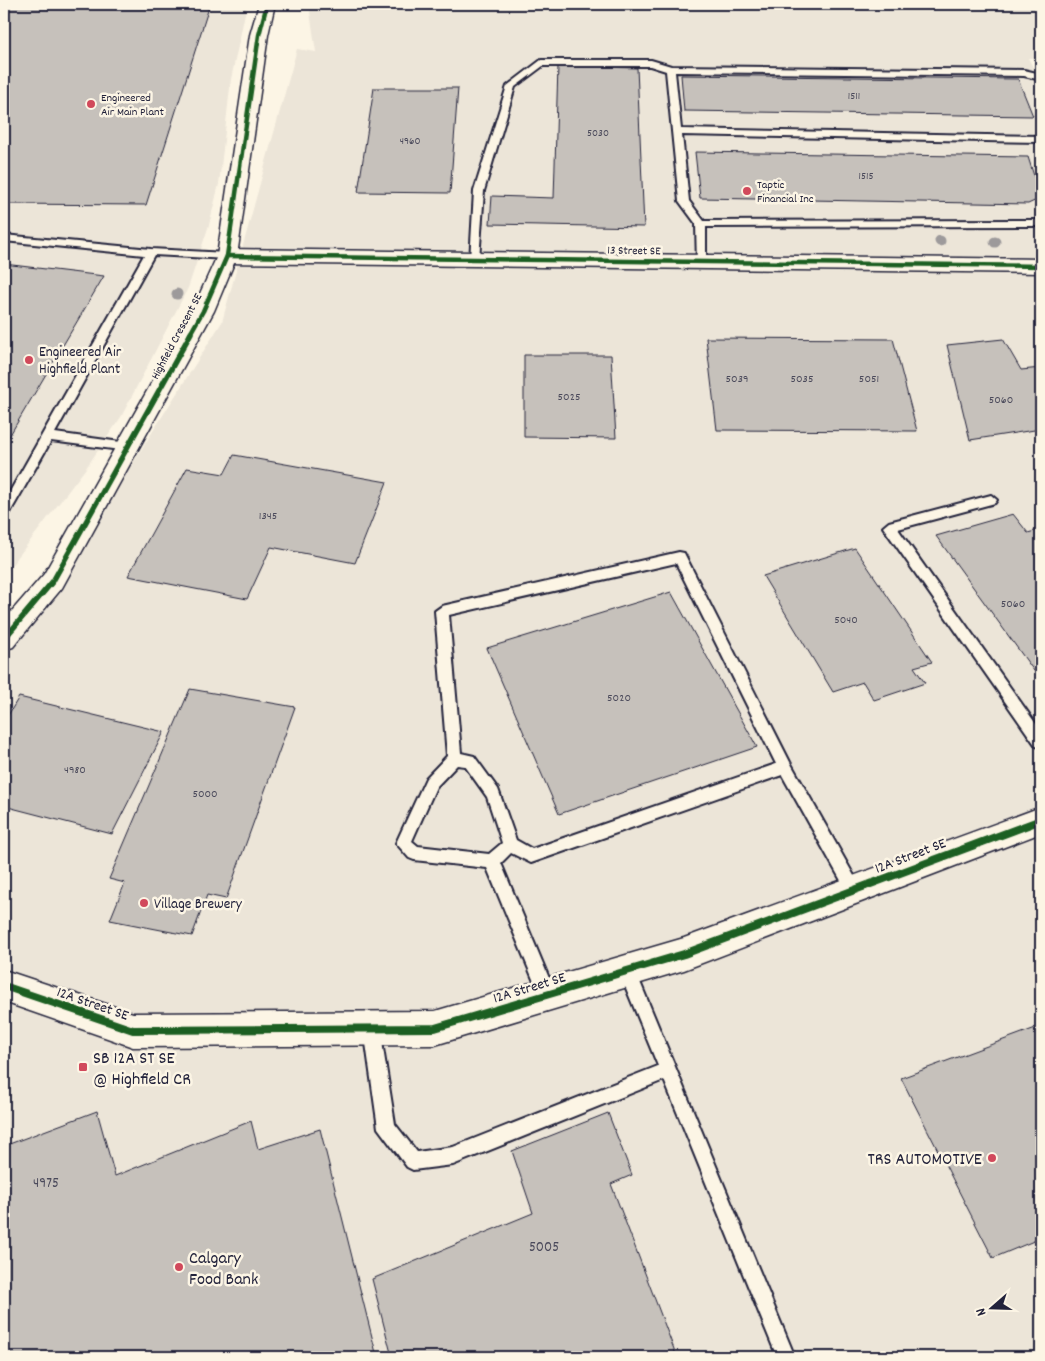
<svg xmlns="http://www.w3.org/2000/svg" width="1045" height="1361" font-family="Dekko,sans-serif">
<rect width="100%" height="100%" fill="#fcf5e5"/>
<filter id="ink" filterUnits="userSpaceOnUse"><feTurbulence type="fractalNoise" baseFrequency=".02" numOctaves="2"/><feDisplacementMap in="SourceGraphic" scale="10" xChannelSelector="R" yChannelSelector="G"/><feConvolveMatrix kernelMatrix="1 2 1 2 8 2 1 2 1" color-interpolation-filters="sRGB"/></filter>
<g filter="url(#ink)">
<g fill="#ece5d8">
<polygon points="4,4 247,4 231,79 219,184 209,225 188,288 121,417 86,468 4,575"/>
<polygon points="312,4 1041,4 1041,58 1028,58 1041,82 1041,1357 4,1357 4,658 20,641 222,322 297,49 316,52 310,12"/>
</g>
<g fill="#c6c1bb" stroke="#22223b">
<polygon points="4,4 210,4 146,205 4,204"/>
<polygon points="558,66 637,68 644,227 490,224 492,196 554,198"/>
<polygon points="681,75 1018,79 1033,116 684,111"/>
<polygon points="374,88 458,88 450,193 358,192"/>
<polygon points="695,152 1028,157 1041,198 1028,204 700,198"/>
<polygon points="4,264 104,276 4,445"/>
<polygon points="706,338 893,339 917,431 717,430"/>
<polygon points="1003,339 1021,370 1041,368 1041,429 970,440 947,345"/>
<polygon points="524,355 611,355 616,438 524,437"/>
<polygon points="234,455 387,482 355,563 271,547 247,599 128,576 187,468 224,474"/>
<polygon points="1013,514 1028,533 1041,529 1041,669 1034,671 936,536"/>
<polygon points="855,548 932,662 914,667 925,683 874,700 863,682 833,692 763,576"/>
<polygon points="671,592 757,747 559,814 487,648"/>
<polygon points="190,689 295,707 226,899 207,895 192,936 110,920 125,883 109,879"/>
<polygon points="19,697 164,732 112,834 4,806 4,722"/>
<polygon points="1041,1026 1041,1238 993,1258 901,1078"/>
<polygon points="97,1111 115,1176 251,1121 258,1149 320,1129 377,1357 4,1357 4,1146"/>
<polygon points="608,1113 632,1175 611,1184 677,1357 392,1357 372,1279 533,1213 512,1151"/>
</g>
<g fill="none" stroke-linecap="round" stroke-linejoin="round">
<g stroke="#22223b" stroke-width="4">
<g id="service">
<polygon points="541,60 651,60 671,66 1024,70 1041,74 1041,80 1024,76 675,72 681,129 1041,136 1041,142 682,135 689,201 704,221 1041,220 1041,226 706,227 706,262 701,265 697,264 696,224 679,201 666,71 650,66 543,66 515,87 484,191 479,259 474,262 470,261 474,191 507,86"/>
<polygon points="4,235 151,249 227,253 232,256 227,259 154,255 55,433 128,443 134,447 132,450 128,451 51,441 8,516 4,518 4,502 144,255 4,241"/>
<polygon points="991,495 997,500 995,503 898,529 1041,731 1041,748 1036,746 883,527 889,522"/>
<path d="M679,552L684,553L790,762L862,890L859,895L854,897L849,895L782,775L531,863L511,853L501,863L556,995L554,1001L548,1003L542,1001L487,868L414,860L409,858L396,843L426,778L447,756L435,611L442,606ZM676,563L776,764L532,849L516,840L498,789L474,756L461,753L449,615ZM457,765L465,766L487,797L502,843L489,854L418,846L412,841L436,787Z"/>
<polygon points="627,963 633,965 795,1357 777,1357 664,1080 453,1165 413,1170 407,1167 378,1128 364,1029 366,1023 372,1021 378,1023 380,1029 395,1124 417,1152 453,1147 658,1066 619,971 621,965"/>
</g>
</g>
<g stroke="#22223b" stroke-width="3">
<g id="minor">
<polygon points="227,249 1041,259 1041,273 227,263 220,261 217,256 220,251"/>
<polygon points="1041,807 1041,833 684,970 435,1045 133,1047 4,1002 4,970 133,1013 435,1011 684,938"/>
</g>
</g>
<g stroke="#22223b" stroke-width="3">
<polygon id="tertiary" points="259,4 275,4 268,35 237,256 214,311 62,588 13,647 4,650 4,620 44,574 192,311 217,256 250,35"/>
</g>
<use href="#service" fill="#fcf5e5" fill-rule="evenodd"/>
<use href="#minor" fill="#fcf5e5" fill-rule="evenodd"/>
<use href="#tertiary" fill="#fcf5e5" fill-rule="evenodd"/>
<g stroke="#fcf5e5" stroke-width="6">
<g id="cycleway-far2">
<polyline points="227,256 1041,266"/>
<polyline points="190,334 203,311 227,256 259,35 267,4"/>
</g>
</g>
<g stroke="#fcf5e5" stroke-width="9">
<polyline id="cycleway-far1" points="4,639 53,581 191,333"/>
</g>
<g stroke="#fcf5e5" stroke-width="11">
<polyline id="cycleway" points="4,986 133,1030 435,1028 684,954 1041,820"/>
</g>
<use href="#cycleway-far2" stroke="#1b5e20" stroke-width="4.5"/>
<use href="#cycleway-far1" stroke="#1b5e20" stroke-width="5.5"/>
<use href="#cycleway" stroke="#1b5e20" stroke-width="8"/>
</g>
<g fill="#9d9a9b">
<circle cx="940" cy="241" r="5.5"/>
<circle cx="995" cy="242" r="5.5"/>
<circle cx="177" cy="294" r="5.5"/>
</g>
</g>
<g fill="#d1495b" stroke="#fcf5e5" stroke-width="2">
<circle cx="91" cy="104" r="5"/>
<circle cx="747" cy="191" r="5"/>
<circle cx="29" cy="360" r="5"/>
<circle cx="144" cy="903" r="5"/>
<rect x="78" y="1062" width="10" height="10" rx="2.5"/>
<circle cx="992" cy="1158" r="5"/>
<circle cx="179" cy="1267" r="5"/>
</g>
<g text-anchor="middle" stroke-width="5" stroke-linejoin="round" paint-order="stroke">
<g font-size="11" fill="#4b4a5b">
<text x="854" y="99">1511</text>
<text x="598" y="136">5030</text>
<text x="410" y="144">4960</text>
<text x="866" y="179">1515</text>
</g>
<g font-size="12" fill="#22223b" stroke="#fcf5e5" text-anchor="start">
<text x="101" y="101">Engineered<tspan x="101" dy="14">Air Main Plant</tspan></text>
<text x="757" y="188">Taptic<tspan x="757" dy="14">Financial Inc</tspan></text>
</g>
<g font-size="12" fill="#22223b" stroke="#fcf5e5">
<text transform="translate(634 250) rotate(1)" y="4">13 Street SE</text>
<text transform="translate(176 336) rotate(-62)" y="4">Highfield Crescent SE</text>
</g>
<g font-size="12" fill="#4b4a5b">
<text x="737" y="382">5039</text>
<text x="802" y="382">5035</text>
<text x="869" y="382">5051</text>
<text x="569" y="400">5025</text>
<text x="1001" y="403">5060</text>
<text x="268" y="519">1345</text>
<text x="1013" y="607">5060</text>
<text x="846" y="623">5040</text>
<text x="619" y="701">5020</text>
<text x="75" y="773">4980</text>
<text x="205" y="797">5000</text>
</g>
<g font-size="15" fill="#22223b" stroke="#fcf5e5" text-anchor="start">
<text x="39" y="356">Engineered Air<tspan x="39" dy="17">Highfield Plant</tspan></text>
<text x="154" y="908">Village Brewery</text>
</g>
<g font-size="15" fill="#22223b" stroke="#fcf5e5">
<text transform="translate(910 855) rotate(-21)" y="5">12A Street SE</text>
<text transform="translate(529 987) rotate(-17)" y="5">12A Street SE</text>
<text transform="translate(93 1003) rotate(19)" y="5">12A Street SE</text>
</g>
<g font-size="15" fill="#4b4a5b">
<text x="46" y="1187">4975</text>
<text x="544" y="1251">5005</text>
</g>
<g font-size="18" fill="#22223b" stroke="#fcf5e5" text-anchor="start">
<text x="93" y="1063">SB 12A ST SE<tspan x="93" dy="21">@ Highfield CR</tspan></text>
<text x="982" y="1164" text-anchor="end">TRS AUTOMOTIVE</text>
<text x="189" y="1263">Calgary<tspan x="189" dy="21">Food Bank</tspan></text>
</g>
</g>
<rect width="1045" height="1361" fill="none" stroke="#fcf5e5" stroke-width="20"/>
<rect x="10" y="10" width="1025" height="1341" fill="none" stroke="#22223b" stroke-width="2" filter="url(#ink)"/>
<g transform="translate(992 1308) rotate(250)" stroke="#fcf5e5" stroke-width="4" paint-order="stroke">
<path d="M0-4L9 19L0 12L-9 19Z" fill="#22223b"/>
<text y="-8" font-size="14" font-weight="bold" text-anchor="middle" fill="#22223b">N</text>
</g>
</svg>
